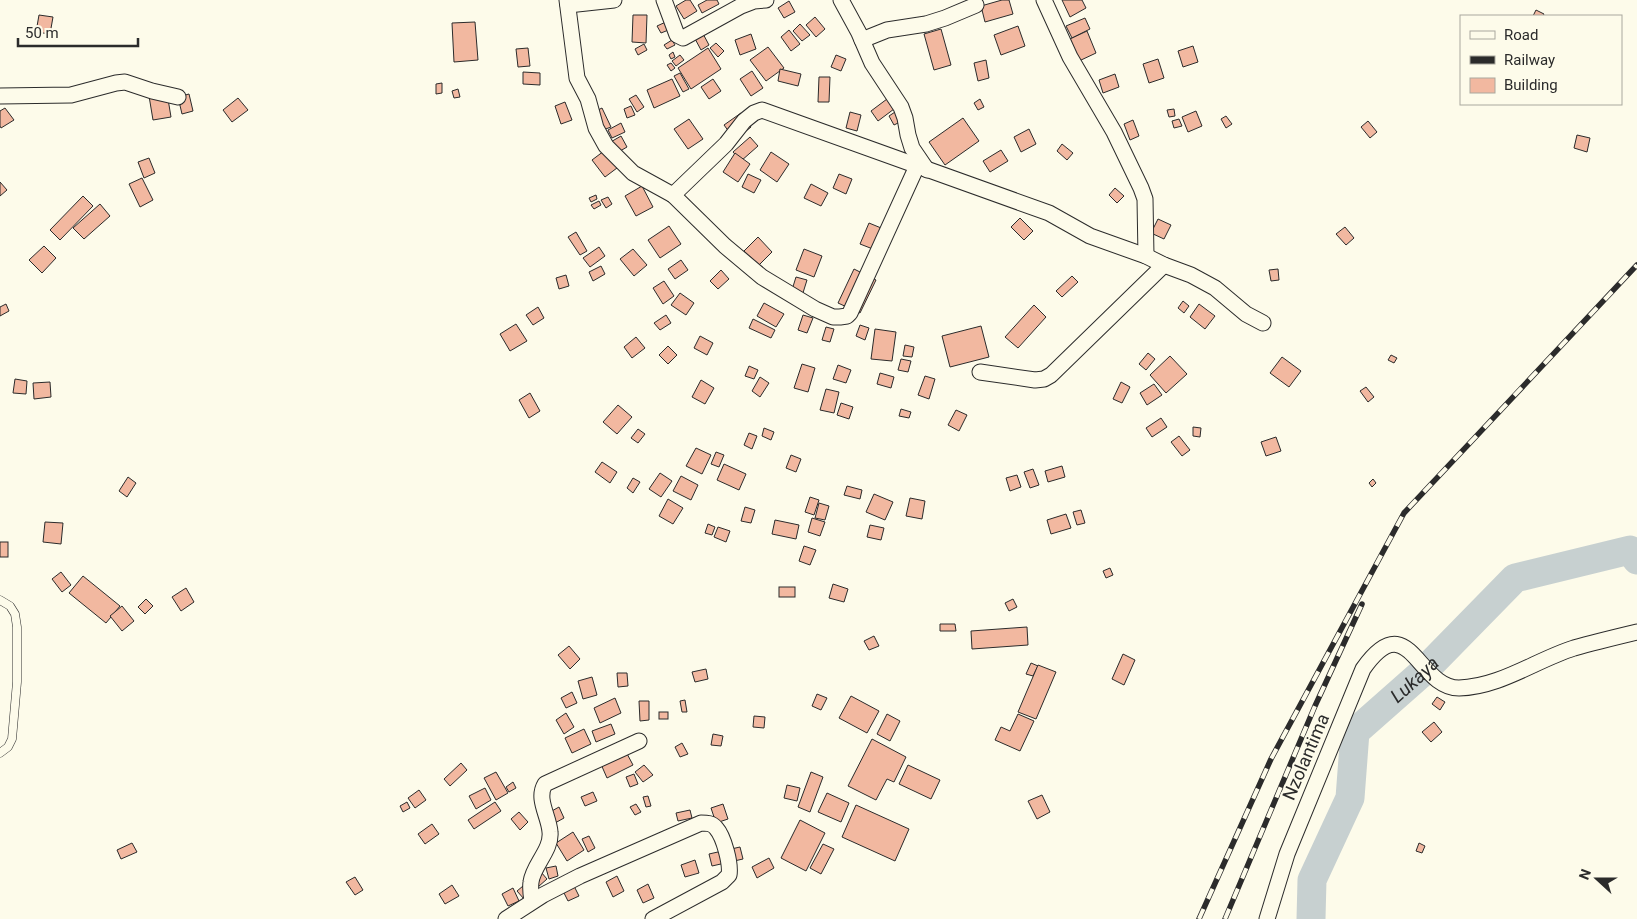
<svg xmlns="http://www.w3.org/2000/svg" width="1637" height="919" font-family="Roboto,sans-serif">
<rect width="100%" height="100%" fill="#fdfbea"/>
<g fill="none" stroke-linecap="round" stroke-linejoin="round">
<path stroke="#c7d0d0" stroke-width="29" id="s1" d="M1311,919L1312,880L1350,798L1355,732L1423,672L1515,578L1630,550L1637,560"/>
</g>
<g fill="#f2b8a0" stroke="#2b2b2b">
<polygon points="686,0 690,0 697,11 684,19 676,6"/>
<polygon points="707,0 717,0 719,4 702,13 698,5"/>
<polygon points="1002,0 1009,0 1013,14 985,22 981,6"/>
<polygon points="1062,0 1082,0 1086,8 1070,17"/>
<polygon points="789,1 795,12 784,18 778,8"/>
<polygon points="1536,10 1544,14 1543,16 1533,16"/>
<polygon points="39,15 53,17 50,34 36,32"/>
<polygon points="633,15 647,15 646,43 632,42"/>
<polygon points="815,17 825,29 816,37 806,25"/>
<polygon points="1085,18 1090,29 1072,38 1066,26"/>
<polygon points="668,21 671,29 661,33 657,26"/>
<polygon points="475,22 478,60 454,62 452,23"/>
<polygon points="800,24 810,35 802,41 793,31"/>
<polygon points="1018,26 1025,46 1001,55 994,35"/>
<polygon points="941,29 951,65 934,70 924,34"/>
<polygon points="701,30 709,45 701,50 693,35"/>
<polygon points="789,30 800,44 791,51 781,37"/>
<polygon points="1087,31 1096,53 1079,61 1070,39"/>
<polygon points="751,34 756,49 740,55 735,40"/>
<polygon points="672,40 675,45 667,49 664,45"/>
<polygon points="716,43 724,51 718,57 710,48"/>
<polygon points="644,44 647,50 638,55 635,49"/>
<polygon points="1193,46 1198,62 1183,67 1178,51"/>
<polygon points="768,47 784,68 766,81 750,60"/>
<polygon points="528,48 530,66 518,67 516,49"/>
<polygon points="708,48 721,69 691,89 678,68"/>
<polygon points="673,52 675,57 671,59 669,55"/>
<polygon points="680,55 684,60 676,66 672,61"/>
<polygon points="836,55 846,59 841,71 831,67"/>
<polygon points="1158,59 1164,78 1149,83 1143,64"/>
<polygon points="986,60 989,78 978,81 974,63"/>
<polygon points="671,63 675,68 671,71 667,65"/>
<polygon points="780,69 801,74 798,86 778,81"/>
<polygon points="752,71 763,88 751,96 740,79"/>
<polygon points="523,72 540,73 540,85 523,84"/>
<polygon points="680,73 689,89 683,92 674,76"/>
<polygon points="1115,74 1119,87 1103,93 1099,80"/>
<polygon points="819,77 830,77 829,102 818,102"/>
<polygon points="672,79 680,96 654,108 647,90"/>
<polygon points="713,79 721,91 709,99 701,87"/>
<polygon points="442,83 442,93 436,94 436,84"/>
<polygon points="458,89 460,97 454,98 452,91"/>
<polygon points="167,93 171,117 153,120 149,96"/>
<polygon points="189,94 193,111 182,114 178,97"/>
<polygon points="636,95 644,107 637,112 629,99"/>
<polygon points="891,96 898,106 878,121 871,111"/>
<polygon points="238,98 248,110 232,122 223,110"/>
<polygon points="980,99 984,107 978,110 974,103"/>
<polygon points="565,102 572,120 561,124 555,106"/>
<polygon points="631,106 635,115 627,118 624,109"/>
<polygon points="5,108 14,120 1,128 0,126 0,111"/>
<polygon points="602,108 611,127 603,130 594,112"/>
<polygon points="1174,109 1175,116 1169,117 1167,110"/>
<polygon points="898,110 904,120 894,125 889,116"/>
<polygon points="1196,111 1202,126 1188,132 1182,117"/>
<polygon points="850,112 861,115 857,131 846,128"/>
<polygon points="741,113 751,127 735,140 724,125"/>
<polygon points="1226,116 1232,124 1226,128 1221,119"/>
<polygon points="963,118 979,141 945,165 929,142"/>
<polygon points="689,119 703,139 688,149 674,129"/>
<polygon points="1179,119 1182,126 1174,128 1172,121"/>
<polygon points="1133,120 1139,136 1130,140 1124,124"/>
<polygon points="1368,121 1377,132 1370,138 1361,127"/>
<polygon points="621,123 625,132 612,138 608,130"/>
<polygon points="1029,129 1036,144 1021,152 1014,137"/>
<polygon points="1577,135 1590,138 1587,152 1574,148"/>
<polygon points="621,136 627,147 615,154 609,143"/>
<polygon points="750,137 758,146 741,161 733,152"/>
<polygon points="1062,144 1073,153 1067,160 1057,151"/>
<polygon points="1001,150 1008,161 990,172 983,161"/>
<polygon points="604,151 617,168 605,177 592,160"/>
<polygon points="771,152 789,164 777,182 760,170"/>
<polygon points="735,153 750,164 738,182 723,172"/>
<polygon points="149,158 155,173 144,178 138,162"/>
<polygon points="748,174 761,180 754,193 742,187"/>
<polygon points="839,174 852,179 846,194 833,188"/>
<polygon points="142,178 153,200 140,207 129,184"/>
<polygon points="0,182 7,190 0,196"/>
<polygon points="811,184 828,193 821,206 804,198"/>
<polygon points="642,186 653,207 636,216 625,196"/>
<polygon points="1115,188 1124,196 1117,203 1109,195"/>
<polygon points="596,195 597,199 591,202 589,198"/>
<polygon points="83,196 93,206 60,240 50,230"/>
<polygon points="608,197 612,204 606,208 601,200"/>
<polygon points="599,201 601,205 594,209 591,205"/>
<polygon points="100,204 110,216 84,239 73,228"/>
<polygon points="1020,218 1033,231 1024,240 1011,227"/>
<polygon points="1158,219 1171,225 1164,239 1151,233"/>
<polygon points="869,223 886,230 878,251 860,244"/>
<polygon points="669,226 681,244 660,258 648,240"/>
<polygon points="1345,227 1354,238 1346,245 1336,234"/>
<polygon points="576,232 587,251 580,255 568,237"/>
<polygon points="758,237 772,252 759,265 744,251"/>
<polygon points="44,246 56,258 42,273 29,260"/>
<polygon points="599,247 605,256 590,267 583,258"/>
<polygon points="633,249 647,265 634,276 620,259"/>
<polygon points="804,249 822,256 814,277 796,270"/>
<polygon points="681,260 688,270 675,279 668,269"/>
<polygon points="601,266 605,274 593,281 589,272"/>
<polygon points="854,269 876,280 860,313 838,303"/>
<polygon points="1278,269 1279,280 1271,281 1269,270"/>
<polygon points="721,270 729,279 718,289 710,281"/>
<polygon points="566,275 569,286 559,289 556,278"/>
<polygon points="1072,276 1078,282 1062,297 1056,291"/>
<polygon points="796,277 807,280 802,296 791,293"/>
<polygon points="664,281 674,296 663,304 653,288"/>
<polygon points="680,293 694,303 686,315 671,305"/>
<polygon points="1183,301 1189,306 1184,313 1178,308"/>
<polygon points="764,303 784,314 776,327 757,316"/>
<polygon points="6,304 9,311 0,316 0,307"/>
<polygon points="1199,304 1215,316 1205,329 1190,317"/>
<polygon points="1034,305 1046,317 1018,348 1005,337"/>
<polygon points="538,307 544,318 533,325 526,315"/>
<polygon points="666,315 671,323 660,330 654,323"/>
<polygon points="803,315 813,318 807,333 798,330"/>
<polygon points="753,319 775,330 771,338 749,328"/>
<polygon points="516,324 527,341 510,351 500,334"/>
<polygon points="860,325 869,328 865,340 856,336"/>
<polygon points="981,326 989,357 950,367 942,336"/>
<polygon points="826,327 834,329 830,342 822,340"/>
<polygon points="875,329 896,332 892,361 871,359"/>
<polygon points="700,336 713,343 707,355 694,348"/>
<polygon points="636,337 645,348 632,358 624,347"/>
<polygon points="905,345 914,347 912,357 903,356"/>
<polygon points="668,346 677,355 668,364 659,355"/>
<polygon points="1148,353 1155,359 1146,370 1139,364"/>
<polygon points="1391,355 1397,358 1394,363 1388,360"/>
<polygon points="1170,356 1187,374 1166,393 1150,375"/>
<polygon points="1282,357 1301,371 1289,387 1270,373"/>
<polygon points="901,359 911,361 908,372 898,370"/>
<polygon points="802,364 815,368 808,392 794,388"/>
<polygon points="838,365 851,370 846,383 833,379"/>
<polygon points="749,366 758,370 754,379 745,376"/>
<polygon points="880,373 894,377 891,388 877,384"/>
<polygon points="925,376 935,379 929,399 918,395"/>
<polygon points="760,377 769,383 760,397 752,391"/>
<polygon points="15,379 27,381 26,394 13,393"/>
<polygon points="701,380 714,388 705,404 692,397"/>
<polygon points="50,382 51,397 34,399 33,383"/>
<polygon points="1121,382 1130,387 1122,403 1113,399"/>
<polygon points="1154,384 1162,395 1147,405 1140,393"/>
<polygon points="1366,387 1374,397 1368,402 1360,391"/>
<polygon points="826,389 839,392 834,413 820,410"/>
<polygon points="530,393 540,411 529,418 519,400"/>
<polygon points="841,403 853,407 849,419 837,415"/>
<polygon points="618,405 632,417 617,434 603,422"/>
<polygon points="901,409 911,412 909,418 899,416"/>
<polygon points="956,410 967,415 959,431 948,425"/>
<polygon points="1161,418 1167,427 1152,437 1146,428"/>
<polygon points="1193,427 1201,428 1200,437 1193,436"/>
<polygon points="764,428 774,432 771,440 762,436"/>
<polygon points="638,429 645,434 638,443 631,438"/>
<polygon points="749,433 757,436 752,449 744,445"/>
<polygon points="1179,436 1190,450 1182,456 1171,442"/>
<polygon points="1276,437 1281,451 1266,456 1261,442"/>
<polygon points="696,448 711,455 702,474 686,466"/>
<polygon points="716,452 724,455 719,467 711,464"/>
<polygon points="791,455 801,459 796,472 786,468"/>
<polygon points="602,462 617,472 610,483 595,472"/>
<polygon points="724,464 746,474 739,490 717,480"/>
<polygon points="1062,466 1065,477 1048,482 1045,471"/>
<polygon points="1033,469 1039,485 1030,488 1024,472"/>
<polygon points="660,473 672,481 661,497 649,489"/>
<polygon points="1017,475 1021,487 1010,491 1006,478"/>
<polygon points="681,476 698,485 691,500 673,491"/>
<polygon points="128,477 136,483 127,497 119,491"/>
<polygon points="633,478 640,482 633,493 627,488"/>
<polygon points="1373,479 1376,483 1372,487 1369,483"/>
<polygon points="847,486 862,490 860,499 844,495"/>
<polygon points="874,494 893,502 885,520 866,512"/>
<polygon points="810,497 819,500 814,515 805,512"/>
<polygon points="910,498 925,501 922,519 906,516"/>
<polygon points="668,499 683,508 673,524 659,516"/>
<polygon points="819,503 829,506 825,520 815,518"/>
<polygon points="745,507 755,510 751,523 741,521"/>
<polygon points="1081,510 1085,523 1077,525 1073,512"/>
<polygon points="1066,514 1071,528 1051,534 1047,520"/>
<polygon points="812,518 825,522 820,536 808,532"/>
<polygon points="775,520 799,525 796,539 772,534"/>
<polygon points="45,522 63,523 61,544 43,542"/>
<polygon points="708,524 715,527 712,535 705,533"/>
<polygon points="870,525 884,528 881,540 867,537"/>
<polygon points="718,527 730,531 726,542 714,537"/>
<rect x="0" y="542" width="8" height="15"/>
<polygon points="804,546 816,550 810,565 799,561"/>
<polygon points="1110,568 1113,575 1106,578 1103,571"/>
<polygon points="61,572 71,585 62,592 52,579"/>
<polygon points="83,576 120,606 106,623 69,593"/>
<polygon points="833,584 848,589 844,602 829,598"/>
<rect x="779" y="587" width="16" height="10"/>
<polygon points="186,588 194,602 181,611 172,597"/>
<polygon points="146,599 153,606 145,614 138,607"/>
<polygon points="1013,599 1017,607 1009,611 1005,603"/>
<polygon points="122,606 134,621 122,631 110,616"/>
<polygon points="940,624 955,624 956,631 940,631"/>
<polygon points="1027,627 1028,645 972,649 971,631"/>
<polygon points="874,636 879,646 869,650 864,641"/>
<polygon points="569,646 580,659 570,669 558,655"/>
<polygon points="1123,654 1135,660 1124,685 1112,679"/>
<polygon points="1031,663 1038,666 1033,676 1026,674"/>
<polygon points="1038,665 1056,672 1036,719 1018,712"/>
<polygon points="706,669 708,679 695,682 692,672"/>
<polygon points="617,673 627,673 628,686 618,687"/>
<polygon points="592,677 597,695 583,699 578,681"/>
<polygon points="572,692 577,703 566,708 561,698"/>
<polygon points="817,694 827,698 821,710 812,706"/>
<polygon points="851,696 879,711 867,733 839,718"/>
<polygon points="1437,697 1445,702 1440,710 1432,704"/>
<polygon points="615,698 621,713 600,723 594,708"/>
<polygon points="685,700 687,712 682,712 680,701"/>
<polygon points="639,701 649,701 649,720 640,721"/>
<rect x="659" y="712" width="9" height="7"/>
<polygon points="566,713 574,727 564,734 556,720"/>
<polygon points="887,714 900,721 890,741 877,734"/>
<polygon points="1018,714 1034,721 1020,751 995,740 1001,727 1010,731"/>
<polygon points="754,716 765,717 764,728 753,727"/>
<polygon points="1434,722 1442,732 1431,742 1422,732"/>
<polygon points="611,724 615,734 596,742 592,731"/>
<polygon points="584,729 591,744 572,753 565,738"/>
<polygon points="713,734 723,736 721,746 711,745"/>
<polygon points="872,739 906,757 894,782 887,779 876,800 848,786"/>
<polygon points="682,743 688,754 680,757 675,747"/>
<polygon points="625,750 633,765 607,778 600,762"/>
<polygon points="461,763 467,770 450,786 444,779"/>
<polygon points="644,765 653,775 643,782 635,772"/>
<polygon points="908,765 940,780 931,799 899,784"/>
<polygon points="496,772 508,793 496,800 484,778"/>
<polygon points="811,772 823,777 810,812 798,807"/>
<polygon points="634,774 638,784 630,787 626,777"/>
<polygon points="513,782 516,788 509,792 506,787"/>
<polygon points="787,785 800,788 797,801 784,798"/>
<polygon points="485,788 491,800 476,809 469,796"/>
<polygon points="419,790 426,800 415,808 408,798"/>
<polygon points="593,792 597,801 585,806 581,797"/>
<polygon points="827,793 849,803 841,822 818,812"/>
<polygon points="1042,795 1050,812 1037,819 1028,801"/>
<polygon points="648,796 651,806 646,807 643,797"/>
<polygon points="407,802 410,808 403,812 400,806"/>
<polygon points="495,802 501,811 474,829 468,820"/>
<polygon points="636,804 641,812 635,815 630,807"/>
<polygon points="723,804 728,819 716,823 711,808"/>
<polygon points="856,805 909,829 895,861 842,837"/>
<polygon points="559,807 564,818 555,823 550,812"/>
<polygon points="690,810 692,818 678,821 676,813"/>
<polygon points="519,812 528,822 520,830 511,819"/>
<polygon points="800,820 825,833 806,871 781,858"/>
<polygon points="432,824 439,834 425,844 418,834"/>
<polygon points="573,832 584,850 567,861 556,843"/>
<polygon points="589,836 595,848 588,852 582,839"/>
<polygon points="132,843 137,852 121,859 117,850"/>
<polygon points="1419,843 1425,846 1422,853 1416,851"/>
<polygon points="823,844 834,849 821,874 810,868"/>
<polygon points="740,847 743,859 712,866 709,854"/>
<polygon points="769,858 774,868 757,878 752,867"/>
<polygon points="695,860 699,873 685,877 681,865"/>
<polygon points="556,866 558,876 549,879 546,868"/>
<polygon points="541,872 547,879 538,887 532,880"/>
<polygon points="617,876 624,891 613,897 606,882"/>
<polygon points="355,877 363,890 355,895 346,882"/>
<polygon points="648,884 654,898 643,903 637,890"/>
<polygon points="452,885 459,896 445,904 439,894"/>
<polygon points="523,886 530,895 524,899 517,891"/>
<polygon points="574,886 579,896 568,901 563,891"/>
<polygon points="513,888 519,901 508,906 502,894"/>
</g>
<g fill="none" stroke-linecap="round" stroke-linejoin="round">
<g stroke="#2b2b2b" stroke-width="9">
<polyline id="lane" points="0,600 10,606 15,614 17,627 17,682 12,739 8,747 0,753"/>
</g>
<g stroke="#2b2b2b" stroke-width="17">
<g id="street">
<polyline points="567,0 577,78 588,99 596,128 606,146 633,173 673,195 725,246 762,277 815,309 833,317 840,317 847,316 850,313 917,166"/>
<polyline points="664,0 677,35 683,38 741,6 754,1 766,0"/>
<polyline points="841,0 859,33 872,63 901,107 905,118 908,135 912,148 927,170"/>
<polyline points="1044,0 1070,57 1114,132 1141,188 1145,199 1146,256"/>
<polyline points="568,5 614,0"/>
<polyline points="862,40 887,30 926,24 945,18 976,5"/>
<polyline points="0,96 71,95 116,83 125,82 152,91 178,97"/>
<polyline points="673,195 726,144 744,121 754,113 762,110 1049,213 1090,236 1146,256 1164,265 1191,275 1215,288 1246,314 1263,323"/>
<polyline points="980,372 1035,380 1044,379 1051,375 1164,265"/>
<path d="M532,901C531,895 530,889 531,882C533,865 552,850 550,832C549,816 536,799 545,784L639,741"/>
<path d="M506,919L543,895L580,876L701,823C707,823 712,823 716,828C724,837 731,864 729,875L722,882L653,919"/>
<path d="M1267,919L1287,854L1363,669C1409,604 1417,688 1459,688C1500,687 1536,660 1574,648C1595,642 1616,637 1637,632"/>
</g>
</g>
<use href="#lane" stroke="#fdfbea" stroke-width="8"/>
<use href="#street" stroke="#fdfbea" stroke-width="15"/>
<g stroke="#2b2b2b" stroke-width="5.5">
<g id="rail">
<polyline points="1199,919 1271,759 1404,513 1637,265"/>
<polyline points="1225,919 1315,706 1362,604"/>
</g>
</g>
<use href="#rail" stroke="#fdfbea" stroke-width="4" stroke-dasharray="11" stroke-linecap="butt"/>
</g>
<g text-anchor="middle" stroke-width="4" stroke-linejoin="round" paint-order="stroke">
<g font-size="18" fill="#2b2b2b" stroke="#fdfbea">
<text transform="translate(1306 757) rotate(-67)" y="6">Nzolantima</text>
</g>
<g font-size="19" font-style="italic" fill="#2b2b2b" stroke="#fdfbea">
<text dy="7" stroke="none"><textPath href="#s1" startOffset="275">Lukaya</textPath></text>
</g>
</g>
<rect x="1460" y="15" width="162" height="90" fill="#fdfbea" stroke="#a9a89e"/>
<rect x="1470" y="31" width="25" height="8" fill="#fdfbea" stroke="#a9a89e"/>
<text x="1504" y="40" font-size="15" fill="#2b2b2b">Road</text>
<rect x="1470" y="56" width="25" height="8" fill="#2b2b2b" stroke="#a9a89e"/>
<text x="1504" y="65" font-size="15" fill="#2b2b2b">Railway</text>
<rect x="1470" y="78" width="25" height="15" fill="#f2b8a0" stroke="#a9a89e"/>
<text x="1504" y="90" font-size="15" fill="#2b2b2b">Building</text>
<g transform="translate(1597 879) rotate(291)" stroke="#fdfbea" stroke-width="4" paint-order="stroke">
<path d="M0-4L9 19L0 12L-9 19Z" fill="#2b2b2b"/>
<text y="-8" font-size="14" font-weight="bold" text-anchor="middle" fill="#2b2b2b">N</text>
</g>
<path d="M18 38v8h120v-8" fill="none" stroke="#2b2b2b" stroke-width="2.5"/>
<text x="25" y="38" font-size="15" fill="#2b2b2b" stroke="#fdfbea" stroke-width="4" paint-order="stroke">50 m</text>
</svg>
